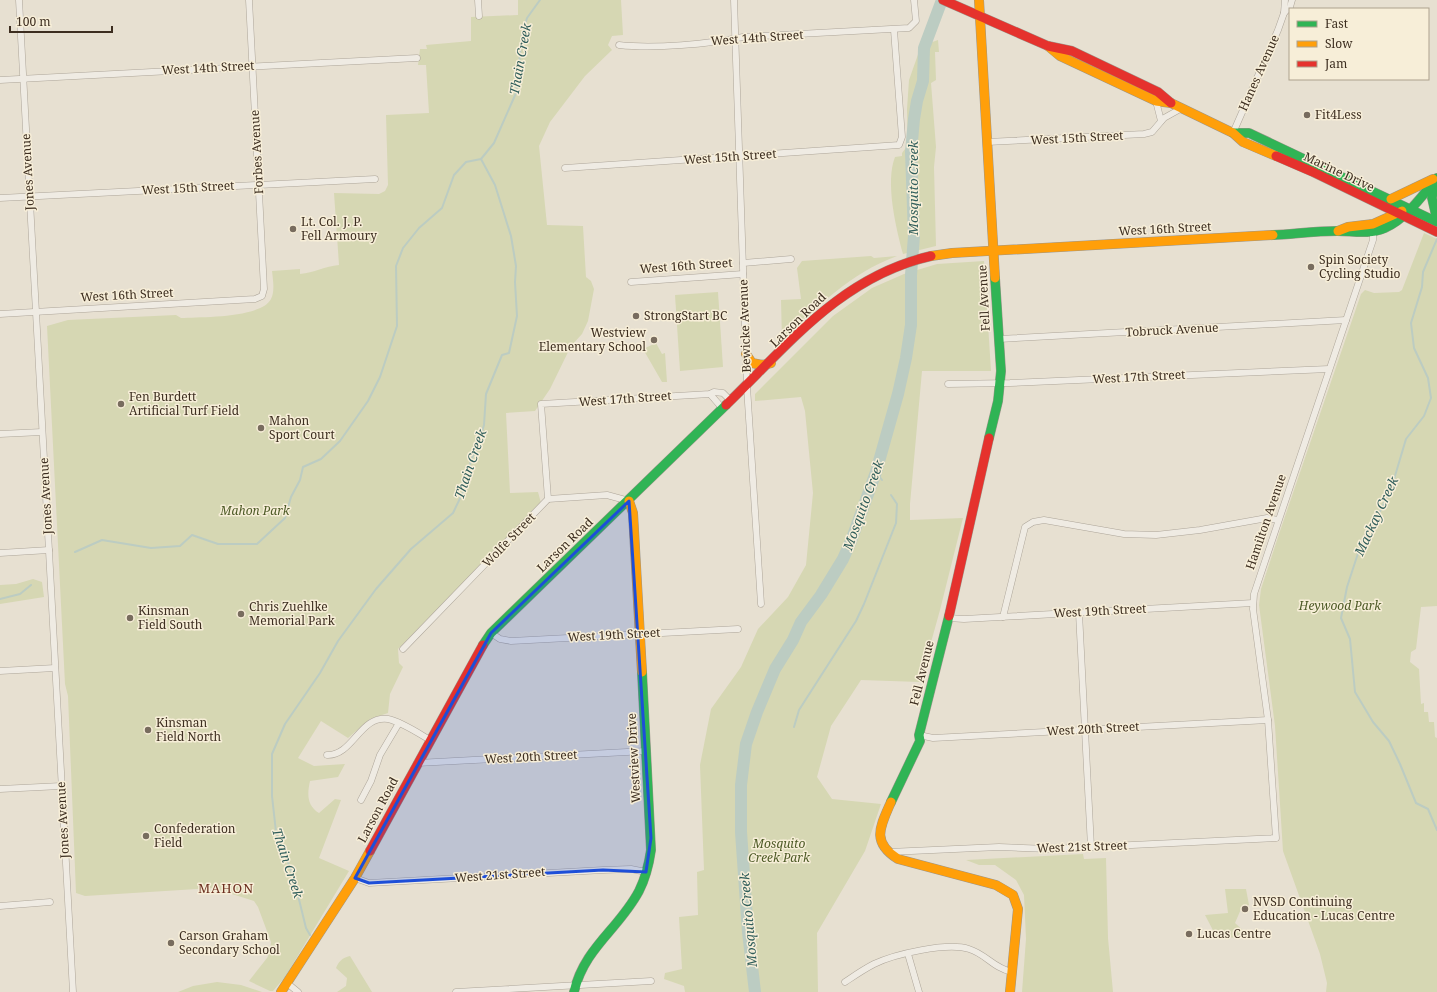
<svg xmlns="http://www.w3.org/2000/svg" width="1437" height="992" font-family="'Noto Serif',serif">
<rect width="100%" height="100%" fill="#e7e0d1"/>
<g fill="#d6d7b3">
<path d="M518,0H621L623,35L612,36L608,45L612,50L585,76L550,122L539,146L547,225L583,226L586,277L591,281L594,289L588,321L582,334L571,346L550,389L535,411L506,413L510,493L538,492L541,503L398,649L399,663L403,667L390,694L388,713L370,719L348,738L321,721L298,758L314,766L345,764L338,777L310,781C307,794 307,806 319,813L335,799L341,800L319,858L349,871L285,977L273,991H270L249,981L267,958L270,952L271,942L258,907L254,901L213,888L85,896L76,893L68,696L65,684L47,326L68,320L176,315L181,318C202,317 261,318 271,299C275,291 273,280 272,271L300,269V274C314,273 325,266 339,265L334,193L379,194L385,191L388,185L386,115L429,113L426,65H418L420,49H427L426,45L471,41V17L518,15Z"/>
<path d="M938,40L939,52H935L936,80L931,83L936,147L934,167L936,246L903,254C896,228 885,182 895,157L902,156V153L908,145L907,109L909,80L921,46Z"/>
<polygon points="1424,233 1437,239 1437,606 1421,607 1416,649 1411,652 1410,662 1419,669 1421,704 1424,703 1424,712 1428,712 1429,722 1434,722 1435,737 1437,738 1437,992 1326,992 1327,983 1320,954 1283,851 1275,726 1259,605 1261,589 1279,534 1361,294 1365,290 1374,293 1399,292 1402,290"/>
<path d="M871,256L874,258L897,256C850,273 817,307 782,341L781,300L801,299L797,268L802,261Z"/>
<polygon points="984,261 991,371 922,371 910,504 910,520 963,518 940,610 920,682 861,680 831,726 817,777 832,799 881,804 865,851 817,933 818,992 685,992 684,986 664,979 665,973 682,969 679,917 698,915 697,872 704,870 700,765 711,709 741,667 758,629 788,597 806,565 813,493 805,411 801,397 755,401 755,394 833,316 872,288 904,274 937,264"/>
<polygon points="718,292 723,367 680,371 675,295"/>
<polygon points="656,343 662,354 665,353 667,382 662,382 643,349"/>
<polygon points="33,579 42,582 44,597 0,604 0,585 16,584"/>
<polygon points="1083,854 1084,859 1106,858 1108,938 1113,992 1022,992 1026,939 1024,895 1016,880 995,865 979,865 966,860"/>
<polygon points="1225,889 1246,889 1249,905 1241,909 1235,923 1250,937 1217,938 1205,915 1228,913"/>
<path d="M350,956L372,992H337L346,986L347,978L336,968C339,961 342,958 350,956Z"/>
<polygon points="217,982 241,985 262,992 178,992 193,986"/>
</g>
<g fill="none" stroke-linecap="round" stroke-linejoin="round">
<g stroke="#bcccc2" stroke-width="2">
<polyline points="481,159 494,143 516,93 522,35 527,18 540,0"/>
<polyline points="1437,239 1423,272 1422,287 1411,323 1414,348 1428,378 1431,398 1424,416 1406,439 1392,486 1374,524 1363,538 1347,587 1341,618 1350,639 1355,692 1373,722 1389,741 1400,764 1416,803 1428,809 1437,830"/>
<polyline points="876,472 882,480"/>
<polyline points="75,552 102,540 151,548 180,546 192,535 218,544 257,544 285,518 291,497 300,480 303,467 321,459 340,441 368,401 380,377 397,326 396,266 403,248 419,228 442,208 454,175 466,162 481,159"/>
<polyline points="0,599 20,594 31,585"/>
<polyline points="794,727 799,710 856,621 864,604 896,523 897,504 891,495"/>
<polyline points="310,935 306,928 293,875 276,832 272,796 272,754 285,724 320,673 338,641 376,589 411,549 453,513 464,490 471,460 477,448 484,425 486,394 502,355 509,353 517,316 515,282 516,266 511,236 495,185 481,159"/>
</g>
<polyline stroke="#bcccc2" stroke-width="12" points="755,992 748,932 741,832 741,785 746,744 757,712 775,669 793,640 801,622 821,595 843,559 851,541 876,472 898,394 906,358 911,325 911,275 914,236 911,152 914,119 917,101 923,81 924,48 942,0"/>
<g stroke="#ada599" stroke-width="7">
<g id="street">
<polyline points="19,0 73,992"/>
<polyline points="478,0 479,16"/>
<polyline points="734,0 747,387 761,604"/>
<polyline points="1284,13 1290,7 1292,0"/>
<path d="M619,45C654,49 709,44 743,37L909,28L916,21L914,0"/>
<polyline points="0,80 417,58"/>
<polyline points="1156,101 1161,121"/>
<polyline points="1233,133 1278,30 1284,13 1285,0"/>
<polyline points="987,142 1144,134 1152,132 1164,118 1182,108"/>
<polyline points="565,168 899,145 902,137 894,30"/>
<polyline points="0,198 375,179"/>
<polyline points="743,263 791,259"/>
<polyline points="631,282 743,274"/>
<polyline points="0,314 255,299 262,296 264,289 249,0"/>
<polyline points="999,339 1346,320"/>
<polyline points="948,384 1010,383 1329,369"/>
<polyline points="710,394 723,409"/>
<polyline points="0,434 42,432"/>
<polyline points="548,499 607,495 629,501"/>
<polyline points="0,553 49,550"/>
<polyline points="1079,613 1091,847"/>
<polyline points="1003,617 1025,527 1033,522 1044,520 1124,534 1156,535 1200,530 1267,518 1278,520"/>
<polyline points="948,618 964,619 1253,603"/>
<polyline points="491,633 500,639 511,641 738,629"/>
<polyline points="403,649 548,499 541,404 710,394 714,392 723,393 731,401"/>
<polyline points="0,671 55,668"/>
<polyline points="919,735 933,738 1268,720"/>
<path d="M327,755C353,756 360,715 388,719C402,722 418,733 430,740"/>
<polyline points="417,763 646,751"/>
<polyline points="0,789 61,786"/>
<polyline points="361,800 371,781 380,755 399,723"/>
<polyline points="889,852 999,847 1049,849 1276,838 1268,720 1253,609 1254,594 1373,240 1373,230"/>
<polyline points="355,878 369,883 603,870 631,869 646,872"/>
<polyline points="0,906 50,902"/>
<polyline points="908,954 919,992"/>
<path d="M845,982C854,976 864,969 874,964C895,954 947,942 969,949C986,954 993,968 1012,972"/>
<polyline points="287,983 298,992"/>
<polyline points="456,992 651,981"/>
</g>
</g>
<g stroke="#9c958a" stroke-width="10">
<g id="fast">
<polyline points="1233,133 1249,133 1437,222"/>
<polyline points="1435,181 1432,198 1437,220"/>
<path d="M1273,235C1294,234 1315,231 1337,231C1353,231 1368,235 1385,228C1407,218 1422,196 1437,178"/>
<polyline points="989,438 998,401 1001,371 995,278"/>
<polyline points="483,645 491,633 726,405"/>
<polyline points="891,802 920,741 919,735 949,616"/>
<path d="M574,992C584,948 619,929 639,891C645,879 649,864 651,850L642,672"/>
</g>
</g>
<g stroke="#9c958a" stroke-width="10">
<g id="slow">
<polyline points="979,0 995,278"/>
<polyline points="1048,46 1060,56 1156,101 1171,103 1233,133 1243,142 1276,156"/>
<polyline points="1391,199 1433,179"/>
<polyline points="1338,231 1348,227 1373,224 1402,211"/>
<polyline points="931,256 952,253 1273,235"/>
<polyline points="746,354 752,363 762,365 771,363"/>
<polyline points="629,501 633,513 642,672"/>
<path d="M891,802C880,827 871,842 898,859L996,885L1013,895L1018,909L1010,992"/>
<polyline points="281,992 355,878 370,851"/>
</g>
</g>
<g stroke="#9c958a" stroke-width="10">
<g id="jam">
<polyline points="943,0 1048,46 1072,51 1158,92 1171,103"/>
<polyline points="1276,156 1313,172 1437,232"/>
<path d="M726,405C789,344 842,276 931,256"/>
<polyline points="949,616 989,438"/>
<polyline points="370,851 483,645"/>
</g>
</g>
<use href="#street" stroke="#efebe3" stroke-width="6"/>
<use href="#fast" stroke="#30b455" stroke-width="9"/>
<use href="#slow" stroke="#ff9f0a" stroke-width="9"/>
<use href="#jam" stroke="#e5322d" stroke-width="9"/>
</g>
<path fill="#1d4ed8" fill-opacity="0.2" stroke="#1d4ed8" stroke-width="3" stroke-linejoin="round" d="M629,501L651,838L646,872L603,870L369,883L355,878L491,633Z"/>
<g fill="#786c5e" stroke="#f7eed8" stroke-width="1.5">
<circle cx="1307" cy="115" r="4"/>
<circle cx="293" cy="229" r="4"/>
<circle cx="1311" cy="267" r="4"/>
<circle cx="636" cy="316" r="4"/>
<circle cx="654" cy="340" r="4"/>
<circle cx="121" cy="404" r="4"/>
<circle cx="261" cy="428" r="4"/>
<circle cx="241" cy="614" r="4"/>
<circle cx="130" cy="618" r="4"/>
<circle cx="148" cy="730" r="4"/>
<circle cx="146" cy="836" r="4"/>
<circle cx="1245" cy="909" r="4"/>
<circle cx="1189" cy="934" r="4"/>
<circle cx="171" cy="943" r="4"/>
</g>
<g text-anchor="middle" stroke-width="3" stroke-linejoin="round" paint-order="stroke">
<g font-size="12" fill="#3d2e20" stroke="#f7eed8">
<text transform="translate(757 38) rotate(-4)" y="4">West 14th Street</text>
<text transform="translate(208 68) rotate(-3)" y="4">West 14th Street</text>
<text transform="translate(1259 73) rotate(-66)" y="4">Hanes Avenue</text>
<text transform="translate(1077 138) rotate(-3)" y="4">West 15th Street</text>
<text transform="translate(257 152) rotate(-93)" y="4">Forbes Avenue</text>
<text transform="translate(730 157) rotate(-4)" y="4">West 15th Street</text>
<text transform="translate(28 172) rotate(-93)" y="4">Jones Avenue</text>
<text transform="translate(1339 172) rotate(25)" y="4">Marine Drive</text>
<text transform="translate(188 188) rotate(-3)" y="4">West 15th Street</text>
<text transform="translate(1165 229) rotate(-3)" y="4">West 16th Street</text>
<text transform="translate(686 266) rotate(-4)" y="4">West 16th Street</text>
<text transform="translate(127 295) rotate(-3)" y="4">West 16th Street</text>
<text transform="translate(984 298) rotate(-93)" y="4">Fell Avenue</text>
<text transform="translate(798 320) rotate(-44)" y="4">Larson Road</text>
<text transform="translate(745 326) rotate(-92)" y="4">Bewicke Avenue</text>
<text transform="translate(1172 330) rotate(-3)" y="4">Tobruck Avenue</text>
<text transform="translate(1139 377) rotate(-3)" y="4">West 17th Street</text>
<text transform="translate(625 399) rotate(-4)" y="4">West 17th Street</text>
<text transform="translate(46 496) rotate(-93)" y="4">Jones Avenue</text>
<text transform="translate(1266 522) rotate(-71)" y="4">Hamilton Avenue</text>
<text transform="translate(509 540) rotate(-46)" y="4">Wolfe Street</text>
<text transform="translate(565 545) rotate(-44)" y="4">Larson Road</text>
<text transform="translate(1100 611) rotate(-3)" y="4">West 19th Street</text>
<text transform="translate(614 635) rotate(-3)" y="4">West 19th Street</text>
<text transform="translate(922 673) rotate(-76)" y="4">Fell Avenue</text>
<text transform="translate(1093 729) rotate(-3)" y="4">West 20th Street</text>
<text transform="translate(531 757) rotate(-3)" y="4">West 20th Street</text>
<text transform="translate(634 758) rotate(-93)" y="4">Westview Drive</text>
<text transform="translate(378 810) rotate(-62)" y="4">Larson Road</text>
<text transform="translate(63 820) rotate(-93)" y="4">Jones Avenue</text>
<text transform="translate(1082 847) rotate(-2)" y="4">West 21st Street</text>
<text transform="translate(500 875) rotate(-4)" y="4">West 21st Street</text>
</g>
<g font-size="12" fill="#3d2e20" stroke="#f7eed8" text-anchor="start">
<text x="1315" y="119">Fit4Less</text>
<text x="301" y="226">Lt. Col. J. P.<tspan x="301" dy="14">Fell Armoury</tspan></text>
<text x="1319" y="264">Spin Society<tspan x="1319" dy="14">Cycling Studio</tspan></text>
<text x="644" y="320">StrongStart BC</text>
<text x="646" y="337" text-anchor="end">Westview<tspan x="646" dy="14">Elementary School</tspan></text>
<text x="129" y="401">Fen Burdett<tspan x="129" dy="14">Artificial Turf Field</tspan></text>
<text x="269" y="425">Mahon<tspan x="269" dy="14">Sport Court</tspan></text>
<text x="249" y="611">Chris Zuehlke<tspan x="249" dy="14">Memorial Park</tspan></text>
<text x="138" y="615">Kinsman<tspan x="138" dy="14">Field South</tspan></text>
<text x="156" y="727">Kinsman<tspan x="156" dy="14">Field North</tspan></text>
<text x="154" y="833">Confederation<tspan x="154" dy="14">Field</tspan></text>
<text x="1253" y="906">NVSD Continuing<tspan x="1253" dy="14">Education - Lucas Centre</tspan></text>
<text x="1197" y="938">Lucas Centre</text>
<text x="179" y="940">Carson Graham<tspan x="179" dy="14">Secondary School</tspan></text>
</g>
<g font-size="12" font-style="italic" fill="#4d5a26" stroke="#f7eed8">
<text x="255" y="515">Mahon Park</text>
<text x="1340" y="610">Heywood Park</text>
<text x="779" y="848">Mosquito<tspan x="779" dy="14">Creek Park</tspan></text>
</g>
<g font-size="13" font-style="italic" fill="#2f5d5a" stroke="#f7eed8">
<text transform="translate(520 59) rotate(-80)" y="5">Thain Creek</text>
<text transform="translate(913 188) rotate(-90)" y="5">Mosquito Creek</text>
<text transform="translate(470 464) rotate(-71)" y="5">Thain Creek</text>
<text transform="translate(863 505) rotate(-70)" y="5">Mosquito Creek</text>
<text transform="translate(1376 516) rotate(-65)" y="5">Mackay Creek</text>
<text transform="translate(288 863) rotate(72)" y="5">Thain Creek</text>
<text transform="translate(748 920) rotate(-95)" y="5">Mosquito Creek</text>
</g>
<g font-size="13" letter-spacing="1" fill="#6b2e1e" stroke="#f7eed8">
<text x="226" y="893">MAHON</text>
</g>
</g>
<rect x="1289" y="8" width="140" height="72" fill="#f7eed8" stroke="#ada18e"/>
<rect x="1297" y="21" width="20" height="6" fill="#30b455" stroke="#ada18e"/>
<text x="1325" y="28" font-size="12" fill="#3d2e20">Fast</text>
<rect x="1297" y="41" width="20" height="6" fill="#ff9f0a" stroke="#ada18e"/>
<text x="1325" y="48" font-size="12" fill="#3d2e20">Slow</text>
<rect x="1297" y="61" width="20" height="6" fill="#e5322d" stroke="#ada18e"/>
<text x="1325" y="68" font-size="12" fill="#3d2e20">Jam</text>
<path d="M10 26v6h102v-6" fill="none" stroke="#3d2e20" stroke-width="2"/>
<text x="16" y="26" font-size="12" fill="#3d2e20" stroke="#f7eed8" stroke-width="3" paint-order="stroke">100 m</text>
</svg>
